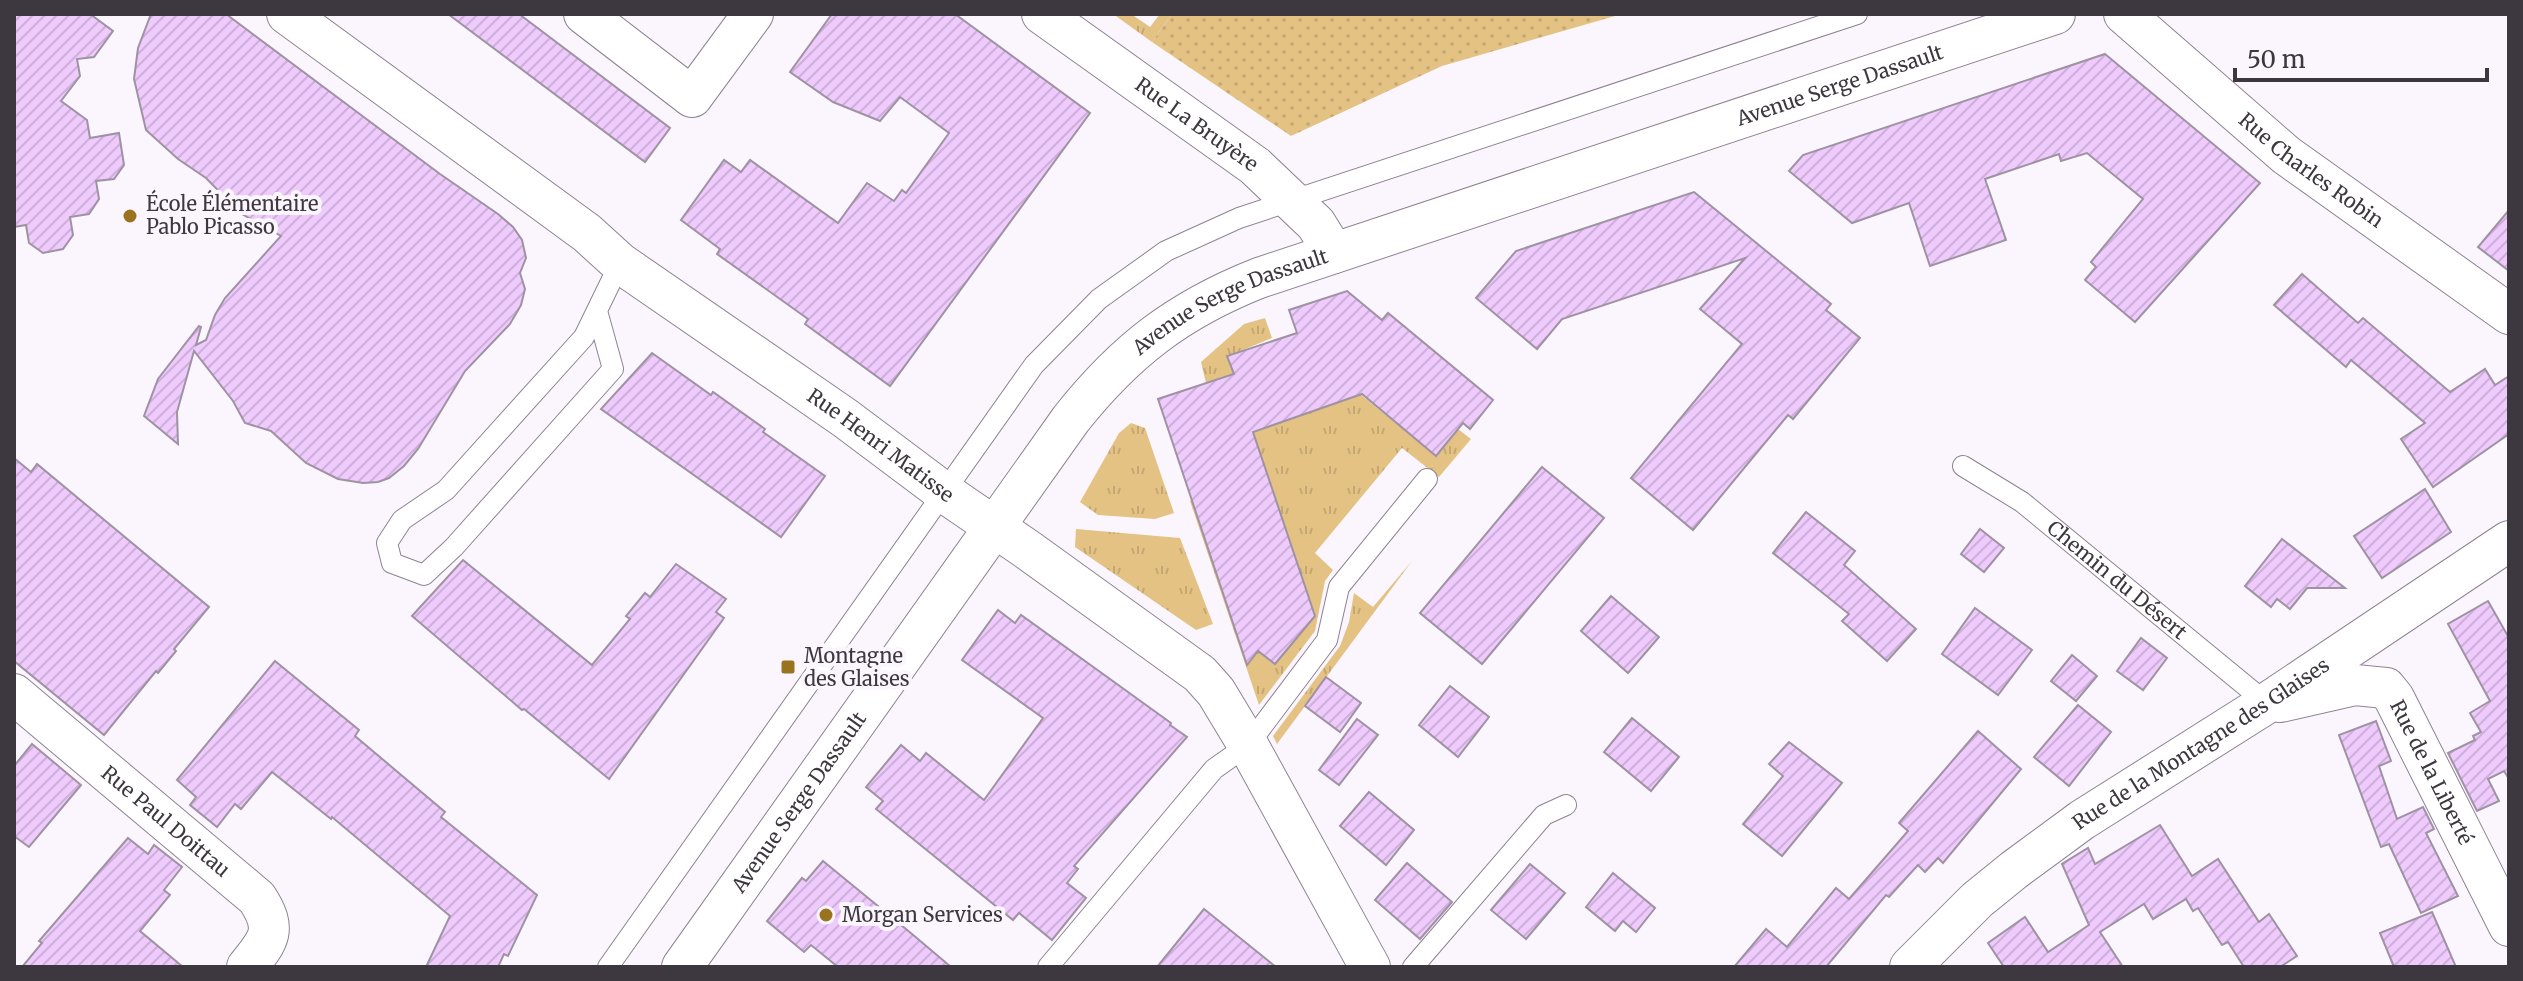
<svg xmlns="http://www.w3.org/2000/svg" width="2523" height="981" font-family="Merriweather,serif">
<defs>
<pattern id="grass-tufts" width="24" height="20" patternUnits="userSpaceOnUse" patternTransform="scale(2)"><rect width="24" height="20" fill="#e3c283"/><path d="M3 7l-1-3M5 7V3M7 7l1-3M15 17l-1-3M17 17v-4M19 17l1-3" fill="none" stroke="#c4a772"/></pattern>
<pattern id="park-dots" width="8" height="8" patternUnits="userSpaceOnUse" patternTransform="scale(2)"><rect width="8" height="8" fill="#e3c283"/><path d="M2 2h.1M6 6h.1" fill="none" stroke="#c4a772" stroke-width="1.8" stroke-linecap="round"/></pattern>
<pattern id="building-hatch" width="6" height="6" patternUnits="userSpaceOnUse" patternTransform="scale(2)"><rect width="6" height="6" fill="#efcbfd"/><path d="M-1 1l2-2M0 6l6-6M5 7l2-2" fill="none" stroke="#ceafda"/></pattern>
</defs>
<rect width="100%" height="100%" fill="#fbf6fd"/>
<g fill="url(#grass-tufts)">
<polygon points="1113,14 1131,14 1150,27 1160,14 1172,14 1152,42"/>
<polygon points="1265,318 1272,338 1228,356 1234,374 1206,383 1201,362 1244,324"/>
<polygon points="1355,390 1436,456 1458,429 1471,439 1439,477 1402,448 1315,553 1333,570 1325,581 1315,631 1259,705 1190,501 1198,495 1202,530 1240,646 1315,616 1253,432 1328,406"/>
<polygon points="1131,423 1145,428 1174,513 1155,519 1098,515 1080,502 1119,433"/>
<polygon points="1076,529 1180,538 1213,624 1196,630 1075,547"/>
<polygon points="1412,561 1277,744 1273,736 1340,646 1349,622 1354,593 1373,607"/>
</g>
<polygon fill="url(#park-dots)" points="1172,14 1622,14 1442,66 1291,136 1152,42"/>
<g fill="url(#building-hatch)" stroke="#9e92a3" stroke-width="2">
<polygon points="14,14 90,14 113,31 94,57 77,59 80,76 61,101 87,120 90,138 119,133 124,165 114,179 96,181 99,199 89,214 70,217 73,235 63,249 43,253 29,243 26,225 14,227"/>
<polygon points="151,14 226,14 440,174 498,214 513,227 522,240 526,258 520,273 525,289 521,305 510,324 465,371 418,449 404,466 389,478 378,482 363,483 338,479 306,463 271,431 245,423 233,401 194,351 177,412 178,444 144,416 158,379 199,326 201,327 196,345 206,340 215,315 225,298 281,236 240,213 206,178 178,159 146,130 134,79 138,48"/>
<polygon points="448,14 519,14 670,128 645,162"/>
<polygon points="832,14 955,14 1090,113 890,386 805,324 808,319 717,254 720,249 681,220 724,160 741,172 750,160 838,223 867,183 894,201 902,190 906,193 949,133 900,97 880,121 833,102 790,72"/>
<polygon points="2105,54 2260,183 2135,322 2085,280 2096,267 2091,262 2143,199 2087,153 2061,161 2059,154 1985,179 2006,240 1930,266 1909,203 1852,223 1789,171 1803,155"/>
<polygon points="1694,192 1831,304 1826,310 1860,338 1793,419 1788,415 1693,530 1631,478 1742,344 1700,309 1745,258 1562,319 1537,349 1476,298 1516,251"/>
<polygon points="2509,210 2509,271 2478,247"/>
<polygon points="2302,274 2358,323 2363,318 2450,392 2485,369 2495,385 2509,376 2509,434 2433,487 2401,439 2425,423 2351,360 2346,367 2274,305"/>
<polygon points="1347,291 1382,320 1388,313 1493,400 1470,429 1463,423 1436,456 1362,394 1253,432 1315,616 1275,664 1258,651 1247,665 1158,399 1234,374 1227,356 1297,333 1289,310"/>
<polygon points="652,353 711,395 713,392 765,429 763,432 825,476 781,537 601,409"/>
<polygon points="14,458 31,472 37,464 209,607 174,649 176,651 158,673 156,671 104,735 14,661"/>
<polygon points="1542,467 1604,518 1482,664 1420,613"/>
<polygon points="2425,489 2451,532 2382,578 2354,536"/>
<polygon points="1806,512 1855,551 1844,565 1916,629 1887,661 1842,621 1849,614 1773,553"/>
<polygon points="1980,529 2004,548 1984,572 1961,554"/>
<polygon points="2282,539 2345,588 2307,588 2290,609 2277,599 2271,607 2245,586"/>
<polygon points="463,560 592,665 630,619 626,616 645,593 650,597 676,564 726,599 716,612 724,618 609,779 524,709 522,710 412,616"/>
<polygon points="1611,596 1659,637 1628,673 1581,631"/>
<polygon points="2488,601 2509,638 2509,779 2504,771 2488,779 2499,801 2477,811 2448,753 2475,740 2473,736 2481,732 2470,713 2490,701 2448,624"/>
<polygon points="1975,608 2032,650 1998,695 1942,654"/>
<polygon points="998,610 1015,623 1021,615 1171,723 1170,725 1187,737 1074,866 1078,869 1067,883 1086,898 1052,940 1019,913 1013,920 876,809 883,801 866,787 901,745 920,761 926,753 984,800 1043,718 962,660"/>
<polygon points="2141,638 2167,658 2143,690 2117,671"/>
<polygon points="2072,655 2097,676 2076,701 2051,681"/>
<polygon points="275,661 359,730 355,736 445,812 441,817 537,895 508,956 504,954 498,967 426,967 450,916 332,817 331,819 272,772 241,809 235,804 217,827 190,805 196,797 177,780"/>
<polygon points="1326,677 1361,703 1340,732 1305,706"/>
<polygon points="1450,686 1489,717 1458,757 1419,725"/>
<polygon points="2078,705 2111,732 2069,786 2034,757"/>
<polygon points="1632,718 1679,757 1651,791 1604,752"/>
<polygon points="1357,719 1378,735 1339,785 1319,770"/>
<polygon points="2376,721 2391,761 2379,766 2397,819 2423,807 2434,829 2426,833 2458,896 2421,913 2389,844 2381,847 2339,735"/>
<polygon points="1978,731 2021,769 1943,863 1938,858 1925,872 1918,865 1889,897 1886,895 1826,967 1734,967 1766,929 1787,947 1836,888 1849,899 1908,831 1899,823"/>
<polygon points="1789,742 1842,783 1782,856 1743,824 1783,776 1769,764"/>
<polygon points="32,744 81,785 29,847 14,836 14,766"/>
<polygon points="1369,792 1414,830 1386,865 1340,826"/>
<polygon points="2160,825 2192,876 2218,859 2259,922 2269,914 2297,956 2280,967 2244,967 2228,942 2222,945 2198,908 2193,911 2186,899 2153,919 2144,904 2100,932 2123,967 2004,967 1988,943 2025,917 2048,952 2089,925 2062,864 2088,848 2095,864"/>
<polygon points="128,838 148,854 154,845 182,867 164,890 170,895 140,931 183,967 22,967 42,943 39,941"/>
<polygon points="823,861 912,934 951,967 838,967 811,945 804,952 767,921 802,878 806,881"/>
<polygon points="1407,863 1452,902 1420,939 1375,900"/>
<polygon points="1530,864 1565,893 1526,939 1491,910"/>
<polygon points="1613,873 1655,908 1636,932 1623,921 1615,931 1586,907"/>
<polygon points="1204,909 1276,967 1157,967"/>
<polygon points="2432,912 2456,967 2394,967 2380,933"/>
</g>
<g fill="none" stroke-linecap="round" stroke-linejoin="round">
<g stroke="#8f8293" stroke-width="22">
<g id="service">
<polyline points="597,311 613,369 454,547 424,575 392,563 387,543 402,520 446,490 584,337 620,263"/>
<path id="s1" d="M1963,466L2022,502L2252,691L2264,705"/>
<polyline points="608,967 1034,365 1099,299 1166,251 1239,218 1857,14"/>
<polyline points="1048,967 1214,769 1248,745 1327,640 1339,587 1427,479"/>
<polyline points="1413,967 1544,815 1566,805"/>
</g>
</g>
<g stroke="#8f8293" stroke-width="42">
<g id="minor">
<path id="s2" d="M287,14L587,233L620,263L845,418L945,493L1028,550L1200,674L1216,692L1248,745L1370,967"/>
<polyline points="584,14 692,97 753,14"/>
<path id="s3" d="M1042,14L1255,166L1316,224L1334,253"/>
<path id="s4" d="M2124,14L2286,155L2509,314"/>
<path id="s5" d="M14,694L257,898C278,930 269,940 247,967"/>
<path id="s6" d="M2280,702L2355,685L2386,688L2394,698L2509,926"/>
<path id="s7" d="M682,967L1071,419C1125,351 1178,310 1259,278L2055,14"/>
<path id="s8" d="M1910,967L1977,900L2014,870L2082,820L2264,705L2509,541"/>
</g>
</g>
<use href="#service" stroke="#fff" stroke-width="20"/>
<use href="#minor" stroke="#fff" stroke-width="40"/>
</g>
<g fill="#99731e" stroke="#fbf6fd" stroke-width="3">
<circle cx="130" cy="216" r="8"/>
<rect x="780" y="659" width="16" height="16" rx="4"/>
<circle cx="826" cy="915" r="8"/>
</g>
<g text-anchor="middle" stroke-width="8" stroke-linejoin="round" paint-order="stroke">
<g font-size="20" fill="#3d383f" stroke="#fbf6fd">
<text dy="7" stroke="none"><textPath href="#s7" startOffset="1522">Avenue Serge Dassault</textPath></text>
<text dy="7" stroke="none"><textPath href="#s3" startOffset="190">Rue La Bruyère</textPath></text>
<text dy="7" stroke="none"><textPath href="#s4" startOffset="244">Rue Charles Robin</textPath></text>
<text dy="7" stroke="none"><textPath href="#s7" startOffset="874">Avenue Serge Dassault</textPath></text>
<text dy="7" stroke="none"><textPath href="#s2" startOffset="734">Rue Henri Matisse</textPath></text>
<text dy="7" stroke="none"><textPath href="#s1" startOffset="192">Chemin du Désert</textPath></text>
<text dy="7" stroke="none"><textPath href="#s8" startOffset="368">Rue de la Montagne des Glaises</textPath></text>
<text dy="7" stroke="none"><textPath href="#s6" startOffset="204">Rue de la Liberté</textPath></text>
<text dy="7" stroke="none"><textPath href="#s7" startOffset="202">Avenue Serge Dassault</textPath></text>
<text dy="7" stroke="none"><textPath href="#s5" startOffset="198">Rue Paul Doittau</textPath></text>
</g>
<g font-size="20" fill="#3d383f" stroke="#fbf6fd" text-anchor="start">
<text x="146" y="211">École Élémentaire<tspan x="146" dy="23">Pablo Picasso</tspan></text>
<text x="804" y="663">Montagne<tspan x="804" dy="23">des Glaises</tspan></text>
<text x="842" y="922">Morgan Services</text>
</g>
</g>
<rect width="2523" height="981" fill="none" stroke="#3d383f" stroke-width="32"/>
<path d="M2235 68v12h252v-12" fill="none" stroke="#3d383f" stroke-width="4"/>
<text x="2247" y="68" font-size="24" fill="#3d383f" stroke="#fbf6fd" stroke-width="6" paint-order="stroke">50 m</text>
</svg>
